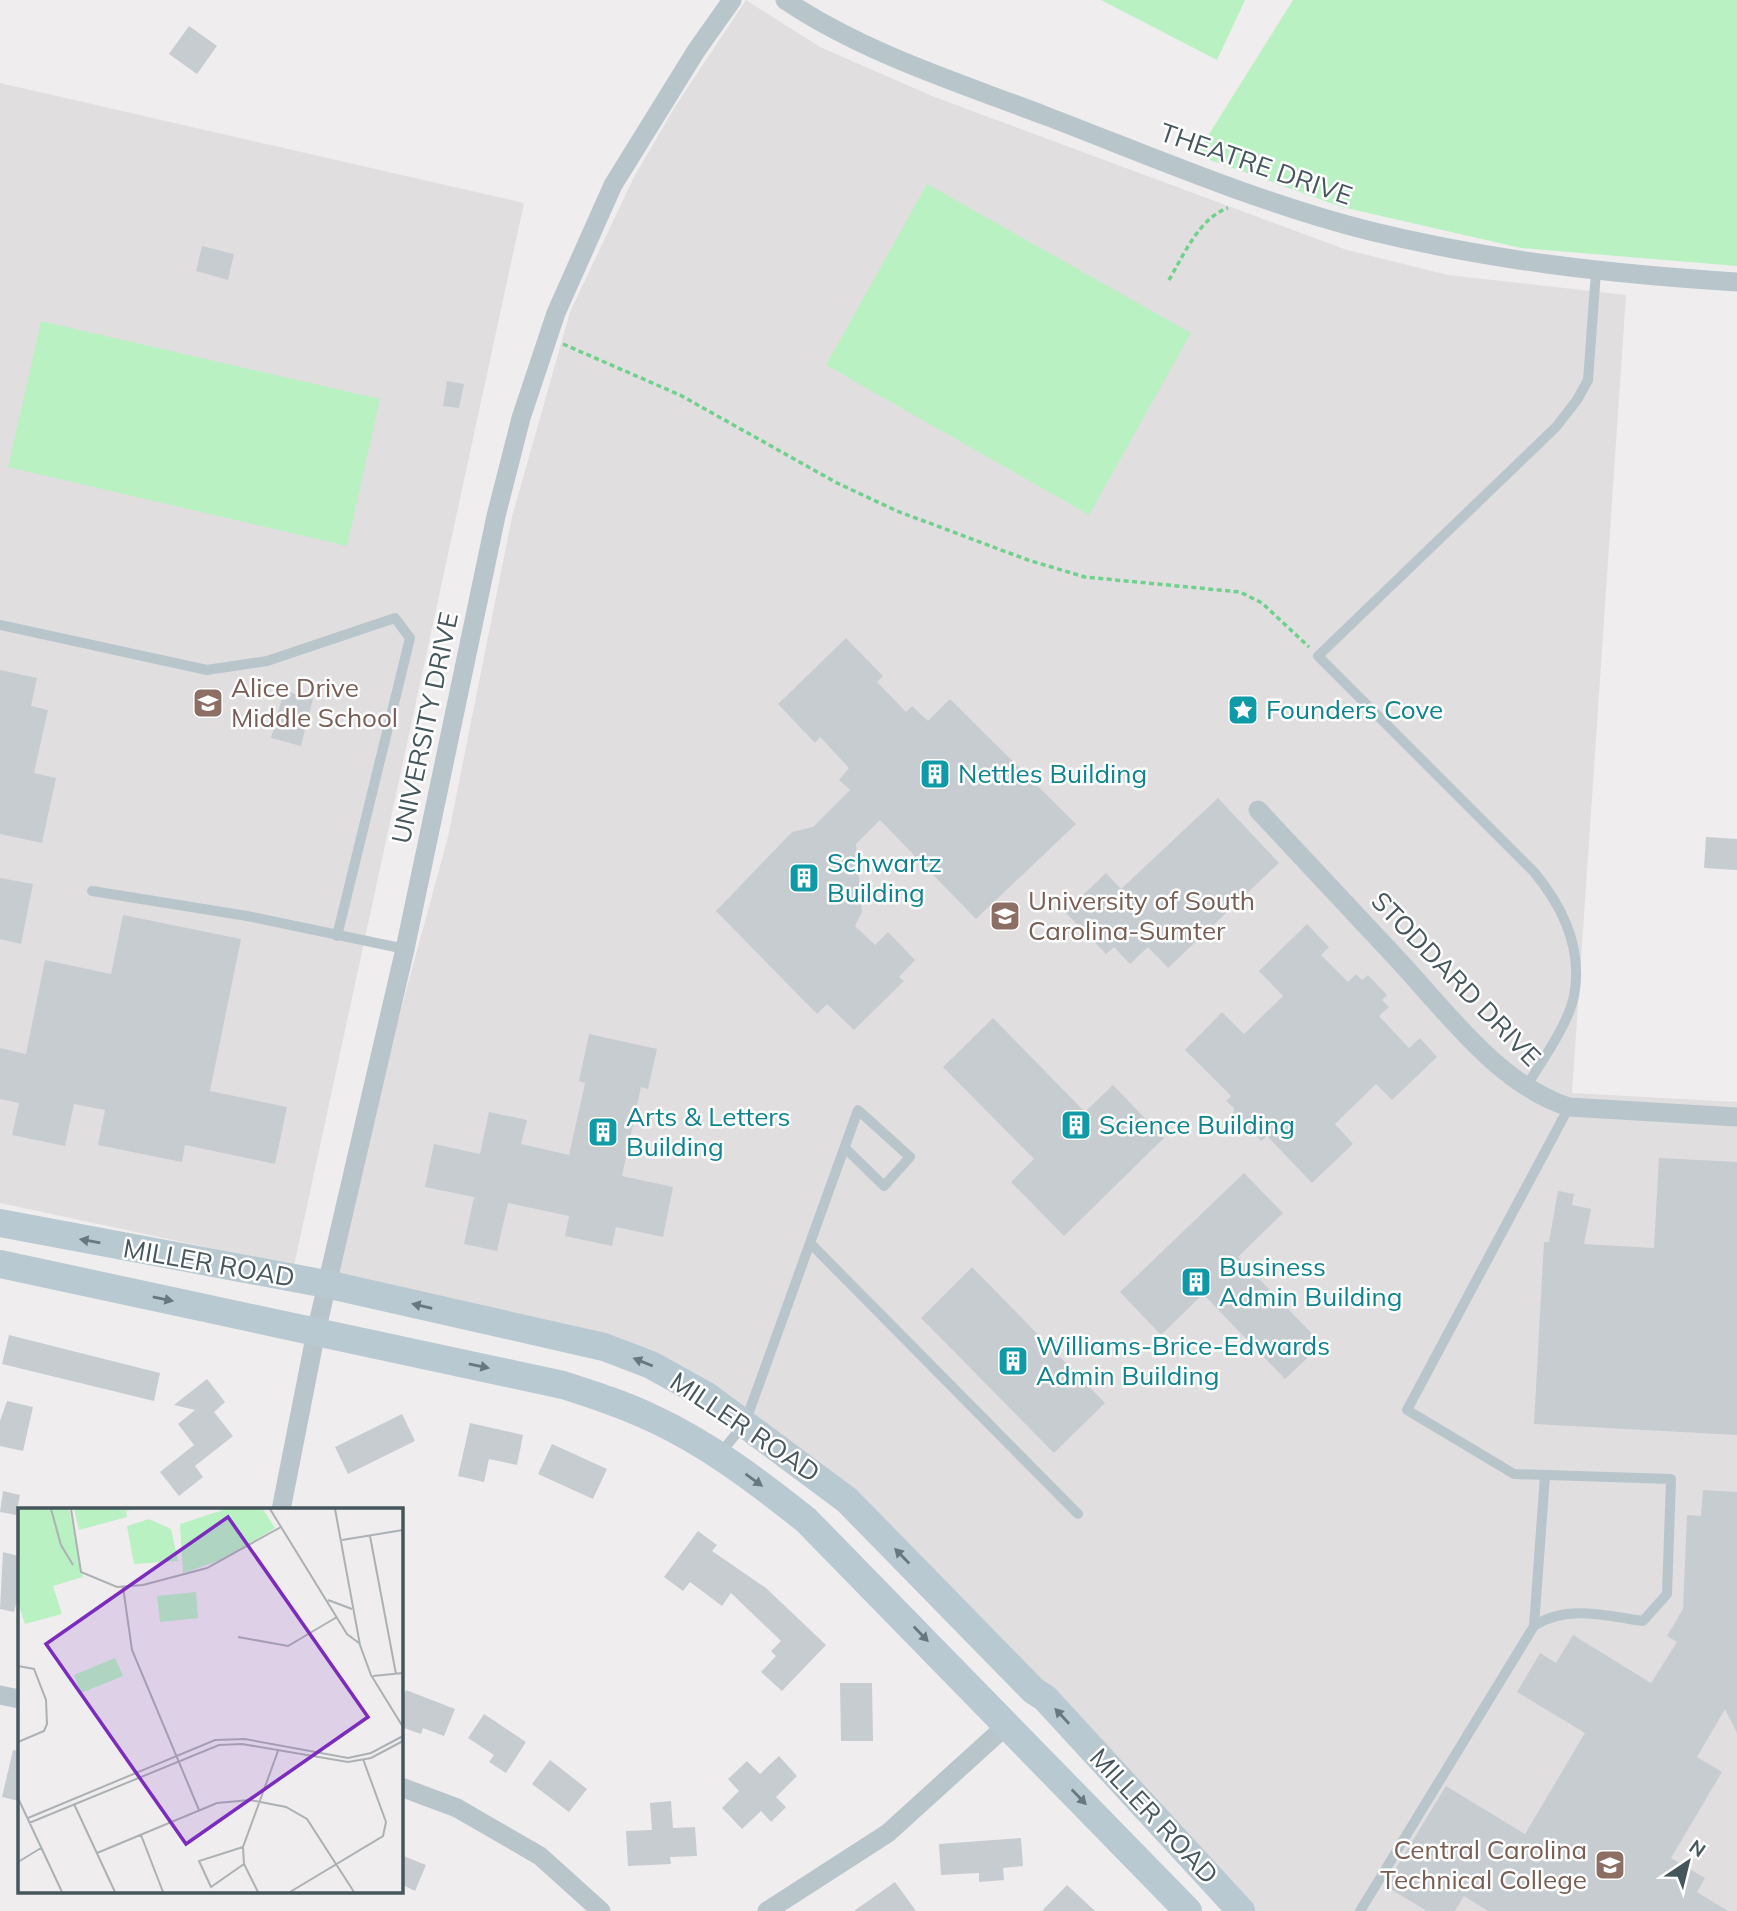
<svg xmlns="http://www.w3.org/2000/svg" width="1737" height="1911" font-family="Mulish,sans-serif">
<rect width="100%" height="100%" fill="#f0edee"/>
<g fill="#e1dee0">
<polygon points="746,0 820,47 932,96 1347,250 1448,275 1626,295 1572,1093 1737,1102 1737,1911 1254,1911 1034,1683 693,1383 326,1284 448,837 512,517 570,312 634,177 676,105"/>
<polygon points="0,83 524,203 294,1266 0,1203"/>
</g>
<g fill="#b9f1c3">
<polygon points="1101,0 1245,0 1217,60"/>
<polygon points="1293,0 1737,0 1737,266 1521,248 1342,207 1196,155"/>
<polygon points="927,184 1191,333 1089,515 826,365"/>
<polygon points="41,321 380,399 347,546 8,467"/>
</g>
<g fill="#c7ccd1">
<polygon points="189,26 217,46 197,74 169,54"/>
<polygon points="202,246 234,254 228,280 196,271"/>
<polygon points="447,381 464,384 459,408 443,406"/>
<polygon points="846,638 883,676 877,682 906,712 912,706 928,721 950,699 1076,824 976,919 880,820 856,844 862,912 855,926 875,945 888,932 915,960 899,977 904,981 854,1030 827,1004 817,1014 716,911 792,832 813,827 850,790 839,780 849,768 820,737 815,743 778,704"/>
<polygon points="0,670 37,678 31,706 48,710 34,773 56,778 42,843 0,834"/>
<polygon points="284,691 313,699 301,746 271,738"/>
<polygon points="1218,798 1279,863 1168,968 1148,947 1130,964 1114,947 1106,954 1065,912 1106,873 1121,889"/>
<polygon points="1706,837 1737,839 1737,870 1704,868"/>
<polygon points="0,878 33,884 21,944 0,939"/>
<polygon points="123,915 241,939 210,1091 287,1107 275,1164 185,1145 182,1162 98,1145 105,1110 74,1104 65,1146 12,1135 19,1103 0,1099 0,1048 26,1054 45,960 111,974"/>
<polygon points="1307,924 1329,947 1321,955 1348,982 1356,974 1362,980 1368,975 1387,995 1382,1000 1389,1007 1379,1016 1409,1048 1420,1038 1437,1057 1392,1100 1376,1084 1335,1124 1353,1144 1312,1183 1267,1136 1261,1141 1252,1131 1237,1124 1233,1117 1234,1108 1226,1101 1231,1096 1185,1050 1222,1012 1244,1034 1283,996 1259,971"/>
<polygon points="993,1018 1085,1112 1113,1085 1164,1138 1064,1236 1011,1182 1034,1159 943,1067"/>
<polygon points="589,1034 657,1049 648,1089 641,1087 622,1176 673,1187 663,1237 616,1227 612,1246 565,1236 569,1216 508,1203 497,1251 464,1244 474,1197 425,1187 434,1144 480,1154 489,1112 527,1120 521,1144 569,1155 585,1083 579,1081"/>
<polygon points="1659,1158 1737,1162 1737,1435 1534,1424 1544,1242 1549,1242 1558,1191 1574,1194 1572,1205 1591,1209 1584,1244 1654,1248"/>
<polygon points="1244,1173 1283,1213 1238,1257 1322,1344 1285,1379 1203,1294 1161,1335 1120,1292"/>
<polygon points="972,1267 1105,1403 1054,1453 921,1318"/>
<polygon points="9,1335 160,1373 154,1401 2,1364"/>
<polygon points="207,1379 225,1402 214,1412 233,1436 195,1466 203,1477 179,1496 160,1472 194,1445 178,1424 195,1410 174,1405"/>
<polygon points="7,1401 33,1407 23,1451 0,1446 0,1421"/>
<polygon points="402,1414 415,1441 348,1474 335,1447"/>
<polygon points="470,1423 523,1435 517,1465 489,1459 484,1482 458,1476"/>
<polygon points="552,1444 607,1469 593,1499 538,1474"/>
<polygon points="1703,1490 1737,1492 1737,1733 1725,1709 1697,1757 1722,1772 1671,1858 1705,1878 1697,1892 1728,1911 1488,1911 1464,1896 1455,1911 1427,1911 1385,1886 1446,1786 1525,1834 1585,1733 1517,1692 1540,1653 1556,1663 1573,1635 1651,1683 1677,1642 1667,1636 1683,1609 1687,1515 1701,1516"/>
<polygon points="3,1491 20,1495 16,1515 0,1512"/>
<polygon points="698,1531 717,1545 712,1551 766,1588 826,1645 782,1691 761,1672 776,1656 771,1651 781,1641 731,1593 722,1606 690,1582 683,1591 664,1577"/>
<polygon points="3,1552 19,1556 19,1593 14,1612 0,1609"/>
<polygon points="840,1683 872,1683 873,1741 841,1741"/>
<polygon points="406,1690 455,1709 444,1736 423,1728 421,1734 401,1727 401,1704"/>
<polygon points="484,1714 526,1742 506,1773 489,1762 494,1755 468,1738"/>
<polygon points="13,1750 19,1751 19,1801 2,1797"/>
<polygon points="779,1756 797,1776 776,1797 786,1807 771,1822 761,1811 742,1829 722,1808 739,1791 728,1779 747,1761 760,1774"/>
<polygon points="550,1760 587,1789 569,1812 532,1784"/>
<polygon points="671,1801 673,1828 695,1827 697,1856 670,1857 671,1864 628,1866 626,1831 652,1830 650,1803"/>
<polygon points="1021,1838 1023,1866 1003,1868 1004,1880 979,1882 979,1873 941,1875 939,1844"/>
<polygon points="401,1855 426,1865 415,1891 401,1884"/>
<polygon points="895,1882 916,1911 854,1911"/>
<polygon points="1067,1885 1095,1911 1042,1911"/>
</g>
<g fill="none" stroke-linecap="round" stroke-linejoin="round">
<g stroke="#6fd18c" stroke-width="3.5" stroke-dasharray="5 3.5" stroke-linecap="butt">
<path d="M1169,280C1183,256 1200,217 1228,208"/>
<polyline points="563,344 680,395 837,483 897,511 1028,560 1085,577 1240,592 1262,603 1309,647"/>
</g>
<g stroke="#b8c6cc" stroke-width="10">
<polyline points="0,625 207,670 267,661 395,618 410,638 337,936"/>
<polyline points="92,891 247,916 405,949"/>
<path d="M1526,1087C1541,1062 1568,1025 1574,996C1583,949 1563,907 1534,872L1318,656L1556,427L1577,400L1588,380L1596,272"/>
<polyline points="812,1245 1078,1514"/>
<polyline points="719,1455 745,1423 858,1110 910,1157 884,1186 845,1148"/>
<polyline points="1534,1626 1545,1476"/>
<path d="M1360,1911L1534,1626C1566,1604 1607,1616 1643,1621L1667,1594L1671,1479L1514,1474L1407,1410L1569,1107"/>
</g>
<g stroke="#b8c6cc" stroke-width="19">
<path d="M785,0C864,53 957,82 1046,116C1153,157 1259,203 1370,231C1493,261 1612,274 1737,282"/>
<path d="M1258,810C1306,861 1353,912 1401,963C1448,1014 1501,1086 1569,1107L1737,1117"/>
<polyline points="281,1510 316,1332 405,949 496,516 521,418 556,313 613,185 696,51 732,0"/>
<polyline points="0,1695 19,1699"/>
<polyline points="401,1787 457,1808 540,1856 601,1911"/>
<polyline points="767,1911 888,1833 1008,1724"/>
</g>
<g stroke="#b8c9d1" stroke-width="28">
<polyline points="0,1223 326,1284 604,1347 651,1365 707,1396 847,1500 1034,1691 1045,1698 1241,1911"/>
<path d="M0,1264L563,1385C594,1395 625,1405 654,1419C710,1445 758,1482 806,1520L1188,1911"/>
</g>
</g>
<defs><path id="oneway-solid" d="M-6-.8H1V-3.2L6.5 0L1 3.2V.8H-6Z" transform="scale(1.75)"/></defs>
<g fill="#68787f">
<use href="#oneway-solid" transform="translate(90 1241) rotate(-170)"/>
<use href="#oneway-solid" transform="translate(163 1299) rotate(12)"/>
<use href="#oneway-solid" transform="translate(422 1306) rotate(-167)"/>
<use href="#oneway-solid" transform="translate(643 1362) rotate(-158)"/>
<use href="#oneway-solid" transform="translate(479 1366) rotate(12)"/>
<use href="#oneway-solid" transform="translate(754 1480) rotate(36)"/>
<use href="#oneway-solid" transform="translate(902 1556) rotate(-134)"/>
<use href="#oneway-solid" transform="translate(921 1634) rotate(46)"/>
<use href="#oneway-solid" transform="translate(1062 1716) rotate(-133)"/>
<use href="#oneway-solid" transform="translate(1079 1797) rotate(46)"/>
</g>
<defs>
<g id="school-square" transform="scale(1.575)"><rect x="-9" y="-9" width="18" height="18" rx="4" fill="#8d6e63" stroke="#fff"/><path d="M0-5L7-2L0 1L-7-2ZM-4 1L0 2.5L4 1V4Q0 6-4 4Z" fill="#fff"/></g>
<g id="sight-square" transform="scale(1.575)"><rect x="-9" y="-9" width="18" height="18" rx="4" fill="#0f9aa8" stroke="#fff"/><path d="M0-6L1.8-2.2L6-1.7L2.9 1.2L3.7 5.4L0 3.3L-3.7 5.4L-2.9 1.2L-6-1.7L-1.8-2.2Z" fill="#fff"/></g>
<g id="building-square" transform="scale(1.575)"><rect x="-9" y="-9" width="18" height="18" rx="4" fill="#0f9aa8" stroke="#fff"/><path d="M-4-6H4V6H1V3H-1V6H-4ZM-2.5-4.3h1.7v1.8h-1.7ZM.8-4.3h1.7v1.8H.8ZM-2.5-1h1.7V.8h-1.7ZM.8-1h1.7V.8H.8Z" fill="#fff"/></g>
<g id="university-square" transform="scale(1.575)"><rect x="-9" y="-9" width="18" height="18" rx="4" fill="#8d6e63" stroke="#fff"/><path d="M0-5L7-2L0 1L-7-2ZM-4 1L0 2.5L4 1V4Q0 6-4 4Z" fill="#fff"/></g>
</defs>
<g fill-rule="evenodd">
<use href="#school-square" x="208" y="703"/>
<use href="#sight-square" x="1243" y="710"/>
<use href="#building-square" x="935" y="774"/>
<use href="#building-square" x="804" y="878"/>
<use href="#university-square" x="1005" y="916"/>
<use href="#building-square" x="1076" y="1125"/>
<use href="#building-square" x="603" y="1132"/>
<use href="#building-square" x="1196" y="1282"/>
<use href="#building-square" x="1013" y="1361"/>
<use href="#university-square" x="1610" y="1865"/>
</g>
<g text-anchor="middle" stroke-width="5" stroke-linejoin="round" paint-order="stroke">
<g font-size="26" fill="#45565c" stroke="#fff">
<text transform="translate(1256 164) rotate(19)" y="9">THEATRE DRIVE</text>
<text transform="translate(425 728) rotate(-78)" y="9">UNIVERSITY DRIVE</text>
<text transform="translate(1456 979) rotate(46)" y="9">STODDARD DRIVE</text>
<text transform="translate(209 1263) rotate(10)" y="9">MILLER ROAD</text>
<text transform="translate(745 1427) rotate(34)" y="9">MILLER ROAD</text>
<text transform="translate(1154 1816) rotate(47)" y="9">MILLER ROAD</text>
</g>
<g font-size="26" fill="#785e54" stroke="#fff" text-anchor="start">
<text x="231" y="697">Alice Drive<tspan x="231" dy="30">Middle School</tspan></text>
<text x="1028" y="910">University of South<tspan x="1028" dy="30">Carolina-Sumter</tspan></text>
<text x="1587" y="1859" text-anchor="end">Central Carolina<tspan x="1587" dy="30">Technical College</tspan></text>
</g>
<g font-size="26" fill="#0d838f" stroke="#fff" text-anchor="start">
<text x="1266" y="719">Founders Cove</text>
<text x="958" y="783">Nettles Building</text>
<text x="827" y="872">Schwartz<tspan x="827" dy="30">Building</tspan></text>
<text x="626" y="1126">Arts &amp; Letters<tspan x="626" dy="30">Building</tspan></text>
<text x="1099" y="1134">Science Building</text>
<text x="1219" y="1276">Business<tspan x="1219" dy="30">Admin Building</tspan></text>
<text x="1036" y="1355">Williams-Brice-Edwards<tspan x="1036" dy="30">Admin Building</tspan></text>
</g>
</g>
<g transform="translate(18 1508)">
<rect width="385" height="385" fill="#f0edee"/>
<path d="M0,1H51L65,69L35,78L44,106L7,116L0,95ZM56,1H119L108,3L109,9L61,22ZM208,1H245L257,20L206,51L165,65L162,16ZM131,11L153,21L160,53L116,56L109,18ZM178,84L180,110L142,114L139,88ZM97,150L105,168L63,185L56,167Z" fill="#b9f1c3"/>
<path fill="none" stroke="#acb1b4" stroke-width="2" d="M33,1L43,37L55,57M53,1L63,64L99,79L125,77L189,60L263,19M252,1L329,126L341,135M317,1L342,137L353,167L385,219M352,28L378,166M324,32L385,22M105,79L114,142L181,302M310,92L334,101M220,129L270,138L319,109M0,158L16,161L28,192L29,216L26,223L0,234M355,168L385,165M0,290L44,384M56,296L97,384M10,310L197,232L227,231L330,250L353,245L385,228M11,315L201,237L224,236L330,254L353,250L385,233M123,327L145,384M225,339L181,353L193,379L226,356M79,345L199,295L232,292L268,299L289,311L336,384M0,354L23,340M240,384L226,356L225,339L260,243M272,384L365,328L368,314L345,251"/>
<path fill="#7b2cbf" fill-opacity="0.15" stroke="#7b2cbf" stroke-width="3.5" d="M210,9L350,209L168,336L28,136Z"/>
<rect width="385" height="385" fill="none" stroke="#45565c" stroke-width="3.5"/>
</g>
<g transform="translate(1688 1862) rotate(35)" stroke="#ffffff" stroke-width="5" paint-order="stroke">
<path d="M0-5L12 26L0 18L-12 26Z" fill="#45565c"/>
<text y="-10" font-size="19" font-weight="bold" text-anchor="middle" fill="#45565c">N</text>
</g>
</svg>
